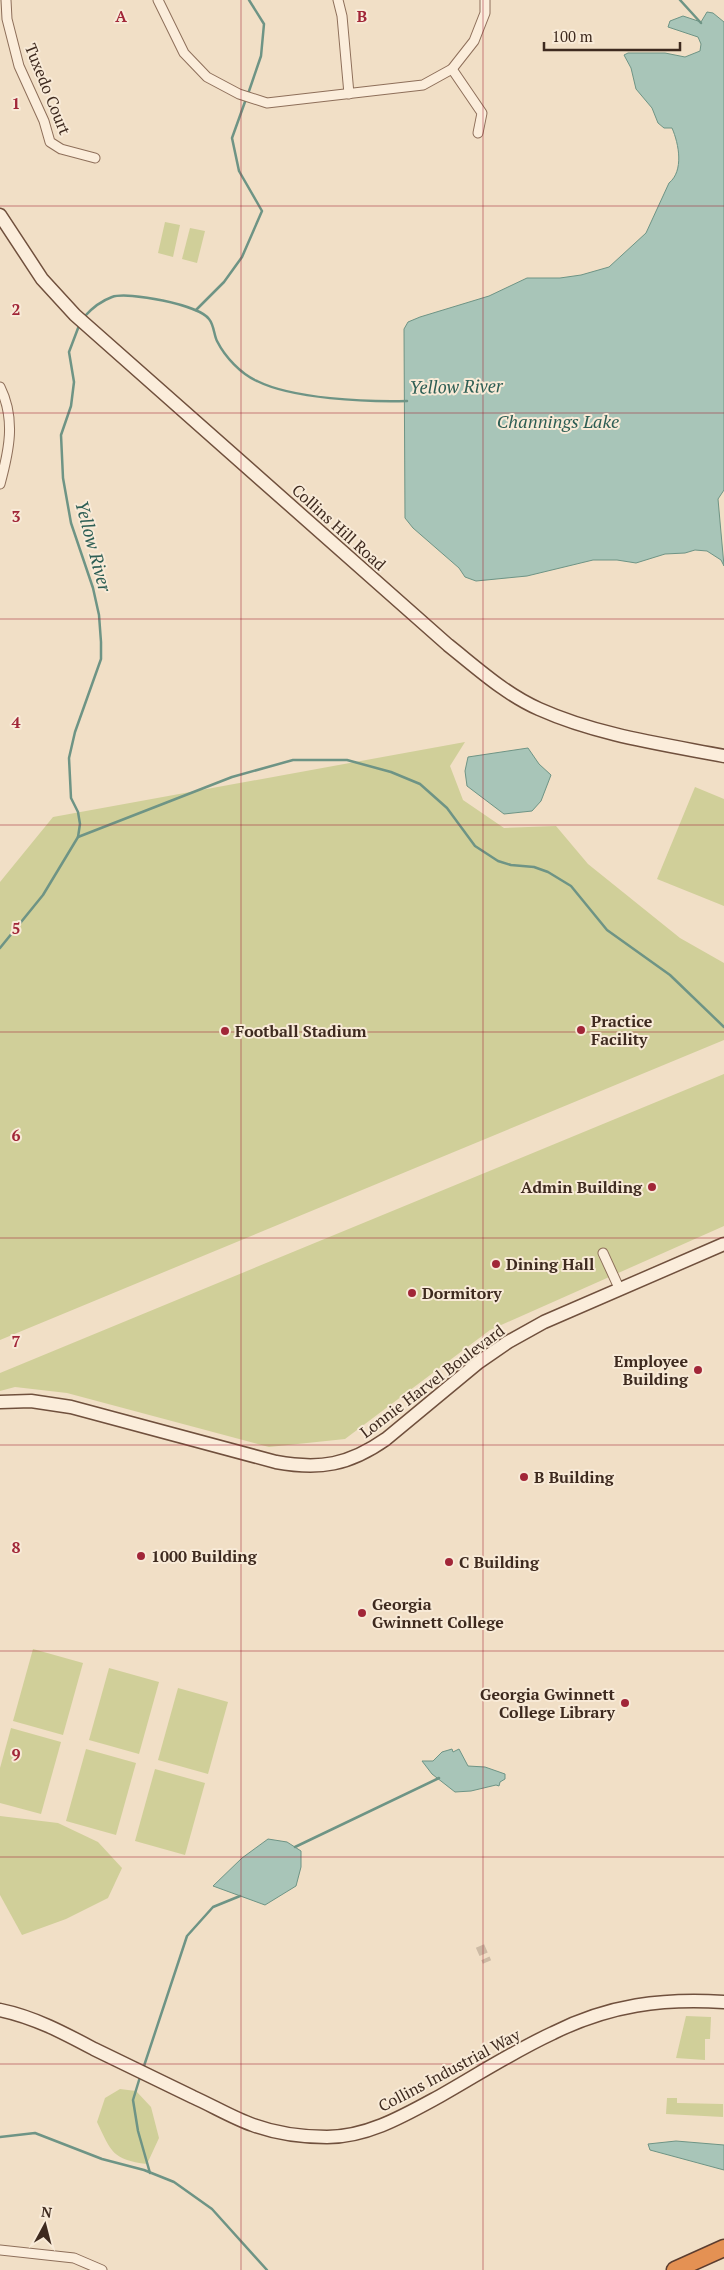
<svg xmlns="http://www.w3.org/2000/svg" width="724" height="2270" font-family="'PT Serif',serif">
<rect width="100%" height="100%" fill="#f1dfc6"/>
<g fill="#d0cf99">
<polygon points="165,222 180,225 173,257 158,253"/>
<polygon points="190,228 205,231 197,263 182,259"/>
<polygon points="465,742 450,766 463,800 504,828 556,826 588,864 680,938 724,963 724,1040 0,1340 0,882 53,817"/>
<polygon points="695,787 724,799 724,906 657,879"/>
<polygon points="724,1074 724,1226 490,1330 345,1439 269,1447 67,1393 15,1387 0,1391 0,1373"/>
<polygon points="33,1649 83,1663 63,1735 13,1721"/>
<polygon points="109,1668 159,1682 139,1754 89,1740"/>
<polygon points="178,1688 228,1702 208,1774 158,1760"/>
<polygon points="11,1728 61,1742 41,1814 0,1803 0,1768"/>
<polygon points="86,1749 136,1763 116,1835 66,1821"/>
<polygon points="155,1769 205,1783 185,1855 135,1841"/>
<polygon points="0,1816 58,1823 98,1842 122,1868 108,1898 66,1919 22,1935 0,1895"/>
<polygon points="686,2016 711,2017 710,2039 705,2039 705,2060 676,2058"/>
<path d="M120,2089L136,2091L151,2107L159,2138L147,2164C112,2160 111,2151 97,2122L105,2098Z"/>
<polygon points="667,2098 677,2098 677,2103 723,2104 723,2117 666,2114"/>
</g>
<g fill="#a8c5b8" stroke="#6e9485">
<path d="M707,12L713,13L724,22V490L718,499L724,566L721,560L707,551L695,550L685,553L665,554L636,563L617,560H593L527,576L476,581L465,577L459,568L413,528L405,518L404,329L408,322L420,317L489,296L527,278H560L581,275L609,267L646,233L669,183C684,171 679,144 672,128H664L658,123L652,108L636,89L631,68L624,55L628,53H665L685,57L700,51L701,44L698,37L668,27L670,21L683,16L701,22Z"/>
<polygon points="528,748 539,764 551,775 541,801 532,811 504,814 467,786 465,771 468,757"/>
<polygon points="452,1749 453,1752 459,1749 468,1766 485,1767 505,1774 505,1779 500,1782 499,1786 496,1785 471,1791 455,1792 432,1774 422,1761 433,1761 442,1752"/>
<polygon points="268,1839 287,1842 301,1851 301,1867 296,1886 265,1905 213,1886 242,1858"/>
<polygon points="676,2141 724,2145 724,2170 650,2150 648,2144"/>
</g>
<g fill="none" stroke-linecap="round" stroke-linejoin="round">
<g stroke="#6e9485" stroke-width="2.5">
<polyline points="680,0 701,23"/>
<polyline points="248,94 261,56 264,24 249,0"/>
<polyline points="196,310 224,282 242,257 262,211 239,171 232,138 246,99"/>
<path d="M84,317C92,308 101,301 112,297C128,291 199,305 209,319C214,325 214,335 217,341C225,357 241,374 257,381C293,399 366,402 407,401"/>
<polyline points="78,837 232,777 293,760 347,760 391,772 420,784 447,808 475,846 498,861 511,865 534,867 548,872 571,886 607,930 670,975 724,1027"/>
<polyline points="0,948 43,895 78,837 80,824 78,812 71,798 69,758 75,732 101,659 101,642 99,615 93,588 71,523 63,478 61,435 71,406 74,382 69,352 80,323"/>
<polyline points="295,1847 439,1778"/>
<polyline points="143,2069 187,1936 213,1907 240,1896"/>
<polyline points="140,2077 133,2100 138,2131 150,2173"/>
<polyline points="0,2137 35,2133 102,2159 144,2170 174,2182 212,2209 267,2270"/>
</g>
<polyline stroke="#cdbba5" stroke-width="9" stroke-dasharray="9 4.5" stroke-linecap="butt" points="480,1946 487,1962"/>
<g stroke="#8e6f5a" stroke-width="11">
<g id="street">
<polyline points="6,0 7,19 19,66 44,121 50,142 61,149 95,158"/>
<polyline points="158,0 184,53 207,77 239,94 267,103 423,85 452,69 474,41 485,13 485,0"/>
<polyline points="338,0 342,16 349,94"/>
<polyline points="452,69 482,113 478,133"/>
<path d="M0,387C16,419 9,451 0,484"/>
<polyline points="603,1253 620,1290"/>
<polyline points="0,2250 74,2258 102,2270"/>
</g>
</g>
<g stroke="#70503d" stroke-width="15">
<g id="secondary">
<path d="M0,215L42,279L75,315L448,645C477,668 505,694 539,709C597,735 662,744 724,756"/>
<path d="M0,1402L31,1401L71,1407L276,1462C320,1470 349,1465 386,1439L479,1362L508,1342L544,1322L724,1244"/>
<path d="M0,2010C34,2017 64,2033 94,2049C127,2065 160,2081 193,2097C213,2106 233,2118 253,2125C275,2133 303,2137 327,2137C368,2137 405,2115 440,2096C477,2075 514,2051 553,2033C609,2005 662,1998 724,2002"/>
</g>
</g>
<g stroke="#5c3d2f" stroke-width="19">
<polyline id="highway" points="675,2270 724,2248"/>
</g>
<use href="#street" stroke="#fbeddb" stroke-width="9"/>
<use href="#secondary" stroke="#fbeddb" stroke-width="12"/>
<use href="#highway" stroke="#e49153" stroke-width="16"/>
</g>
<path fill="none" stroke="#a12638" stroke-width="1" stroke-opacity="0.55" d="M241,0V2270M483,0V2270M0,206H724M0,413H724M0,619H724M0,825H724M0,1032H724M0,1238H724M0,1445H724M0,1651H724M0,1857H724M0,2064H724"/>
<g fill="#a12638" stroke="#f8ead7" stroke-width="2">
<circle cx="581" cy="1030" r="5"/>
<circle cx="225" cy="1031" r="5"/>
<circle cx="652" cy="1187" r="5"/>
<circle cx="496" cy="1264" r="5"/>
<circle cx="412" cy="1293" r="5"/>
<circle cx="698" cy="1370" r="5"/>
<circle cx="524" cy="1477" r="5"/>
<circle cx="141" cy="1556" r="5"/>
<circle cx="449" cy="1562" r="5"/>
<circle cx="362" cy="1613" r="5"/>
<circle cx="625" cy="1703" r="5"/>
</g>
<g text-anchor="middle" stroke-width="4" stroke-linejoin="round" paint-order="stroke">
<g font-size="16" fill="#3e2a1f" stroke="#f8ead7">
<text transform="translate(48 89) rotate(68)" y="6">Tuxedo Court</text>
<text transform="translate(339 527) rotate(42)" y="6">Collins Hill Road</text>
<text transform="translate(432 1381) rotate(-37)" y="6">Lonnie Harvel Boulevard</text>
<text transform="translate(449 2070) rotate(-28)" y="6">Collins Industrial Way</text>
</g>
<g font-size="16" font-weight="bold" fill="#3e2a1f" stroke="#f8ead7" text-anchor="start">
<text x="591" y="1027">Practice<tspan x="591" dy="18">Facility</tspan></text>
<text x="235" y="1037">Football Stadium</text>
<text x="642" y="1193" text-anchor="end">Admin Building</text>
<text x="506" y="1270">Dining Hall</text>
<text x="422" y="1299">Dormitory</text>
<text x="688" y="1367" text-anchor="end">Employee<tspan x="688" dy="18">Building</tspan></text>
<text x="534" y="1483">B Building</text>
<text x="151" y="1562">1000 Building</text>
<text x="459" y="1568">C Building</text>
<text x="372" y="1610">Georgia<tspan x="372" dy="18">Gwinnett College</tspan></text>
<text x="615" y="1700" text-anchor="end">Georgia Gwinnett<tspan x="615" dy="18">College Library</tspan></text>
</g>
<g font-size="18" font-style="italic" fill="#2d5e54" stroke="#f8ead7">
<text transform="translate(456 387) rotate(-1)" y="6">Yellow River</text>
<text x="558" y="428">Channings Lake</text>
<text transform="translate(93 546) rotate(75)" y="6">Yellow River</text>
</g>
</g>
<g font-size="16" text-anchor="middle" font-weight="bold" fill="#a12638" stroke="#f8ead7" stroke-width="4" stroke-linejoin="round" paint-order="stroke">
<text x="121" y="22">A</text>
<text x="362" y="22">B</text>
<text x="16" y="109">1</text>
<text x="16" y="315">2</text>
<text x="16" y="522">3</text>
<text x="16" y="728">4</text>
<text x="16" y="934">5</text>
<text x="16" y="1141">6</text>
<text x="16" y="1347">7</text>
<text x="16" y="1553">8</text>
<text x="16" y="1760">9</text>
</g>
<g transform="translate(45 2225) rotate(7)" stroke="#f8ead7" stroke-width="4" paint-order="stroke">
<path d="M0-4L9 19L0 12L-9 19Z" fill="#3e2a1f"/>
<text y="-8" font-size="14" font-weight="bold" text-anchor="middle" fill="#3e2a1f">N</text>
</g>
<path d="M544 42v8h136v-8" fill="none" stroke="#3e2a1f" stroke-width="2.5"/>
<text x="552" y="42" font-size="15" fill="#3e2a1f" stroke="#f8ead7" stroke-width="4" paint-order="stroke">100 m</text>
</svg>
